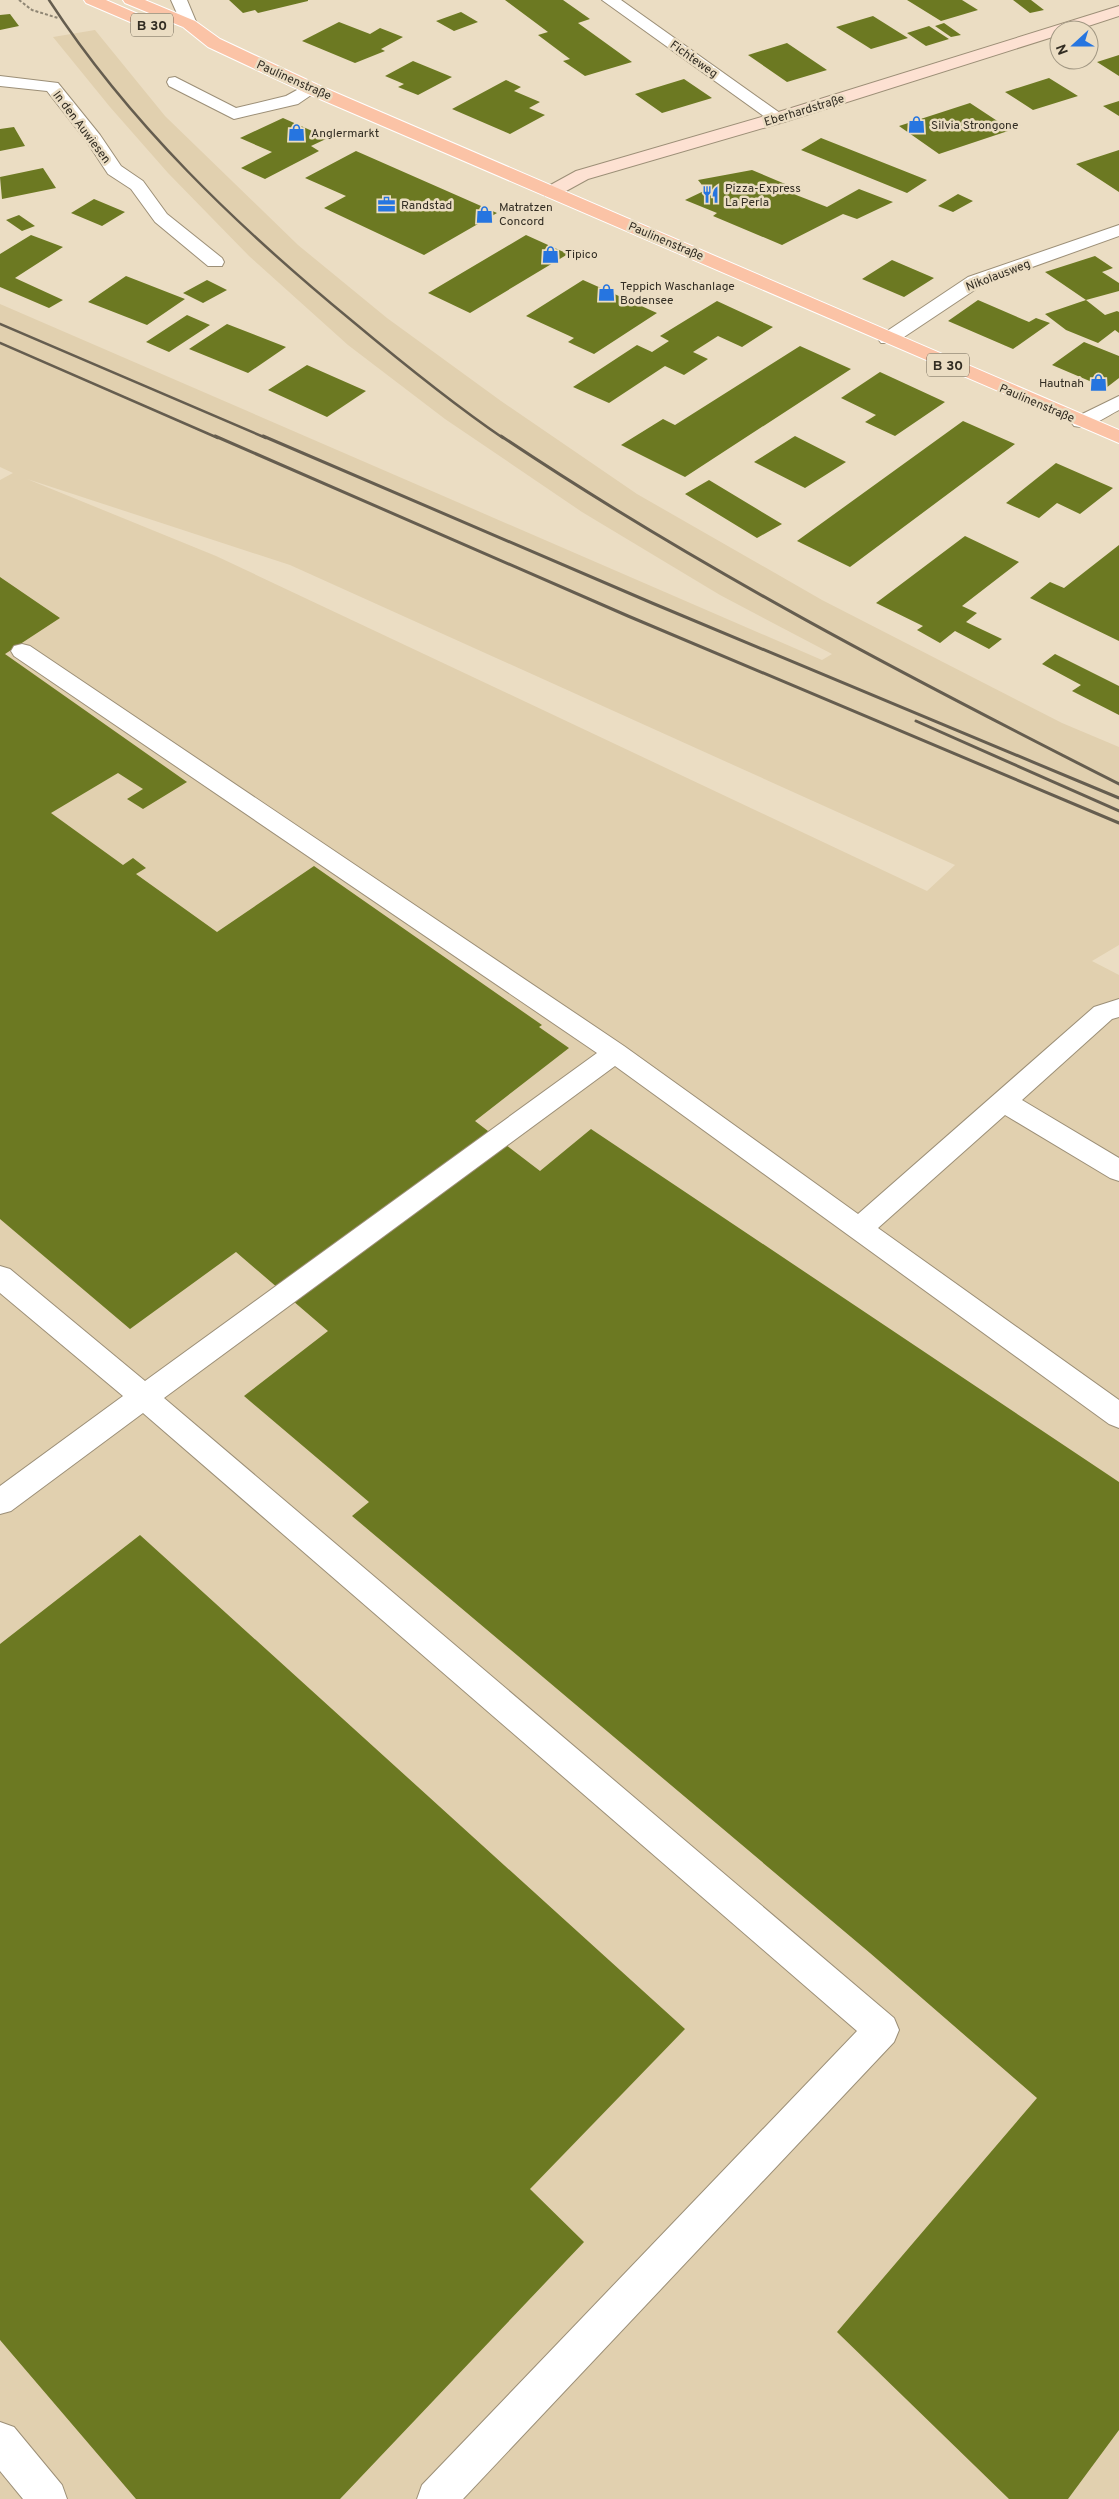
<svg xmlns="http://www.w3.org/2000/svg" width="1119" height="2499" font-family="Overpass,sans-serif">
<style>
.built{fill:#e1d0af;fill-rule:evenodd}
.building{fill:#6c7922}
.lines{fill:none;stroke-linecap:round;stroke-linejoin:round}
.lane-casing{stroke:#9c8f77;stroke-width:2}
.street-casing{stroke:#9c8f77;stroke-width:2}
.secondary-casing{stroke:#9c8f77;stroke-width:2}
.primary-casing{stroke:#fff;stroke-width:2}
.path{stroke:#8e8573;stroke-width:2;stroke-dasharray:3 2;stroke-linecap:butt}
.lane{fill:#fff;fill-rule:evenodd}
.street{fill:#fff;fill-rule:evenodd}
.secondary{fill:#fde1d2;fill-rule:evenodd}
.primary{fill:#fbc3a6;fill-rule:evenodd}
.rail-far1{stroke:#655d4f;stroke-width:2.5}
.rail{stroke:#655d4f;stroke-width:3}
.labels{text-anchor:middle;stroke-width:5;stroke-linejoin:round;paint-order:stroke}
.far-street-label{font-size:12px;fill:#322d23;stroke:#ebddc3}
.far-poi-label{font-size:12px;fill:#322d23;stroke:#ebddc3;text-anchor:start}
.shield{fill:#ebddc3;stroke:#6a6253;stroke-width:1}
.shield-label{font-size:14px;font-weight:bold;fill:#322d23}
</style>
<rect width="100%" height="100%" fill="#ebddc3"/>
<path class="built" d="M 95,30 L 165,116 L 298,245 L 387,318 L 501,401 L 637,494 L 822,600 L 1062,723 L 1119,747 L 1119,945 L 1092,961 L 1119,975 L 1119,2499 L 0,2499 L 0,480 L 13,473 L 0,467 L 0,304 L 822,660 L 832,654 L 720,595 L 582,512 L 445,419 L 348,345 L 249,256 L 168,173 L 110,107 L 53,37 ZM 27,479 L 290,565 L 955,865 L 927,891 L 216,556 Z"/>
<path class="building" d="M 229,0 L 308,0 L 308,1 L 258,13 L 255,10 L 243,13 Z
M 505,0 L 563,0 L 590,19 L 578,23 L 632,62 L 585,76 L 563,61 L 570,59 L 538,35 L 548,32 Z
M 907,0 L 962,0 L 978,10 L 941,21 Z
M 1013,0 L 1031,0 L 1044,10 L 1030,13 Z
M 461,12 L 478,22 L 454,31 L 436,21 Z
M 10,14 L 19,26 L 0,30 L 0,15 Z
M 873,16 L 908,38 L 871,49 L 836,27 Z
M 339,22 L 370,34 L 380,28 L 403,37 L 381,49 L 385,51 L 355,63 L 302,41 Z
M 944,23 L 961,35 L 951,37 L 935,26 Z
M 929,26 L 949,39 L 926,46 L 907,33 Z
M 787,43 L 827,70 L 787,82 L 748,55 Z
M 1119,55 L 1119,76 L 1097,62 Z
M 413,61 L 452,77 L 418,95 L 398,87 L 404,84 L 385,76 Z
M 1049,78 L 1078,96 L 1033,110 L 1005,92 Z
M 684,79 L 712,98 L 662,113 L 635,94 Z
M 506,80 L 521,87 L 514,91 L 540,102 L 529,108 L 545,115 L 510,134 L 452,109 Z
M 1119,101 L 1119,116 L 1103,106 Z
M 970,103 L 1011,130 L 939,154 L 899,126 Z
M 283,118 L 328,138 L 311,146 L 319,151 L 265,179 L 241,168 L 272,152 L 240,138 Z
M 14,127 L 25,146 L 0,151 L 0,129 Z
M 821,138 L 927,180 L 907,193 L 801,150 Z
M 1119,150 L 1119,192 L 1076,164 Z
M 356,151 L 497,213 L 424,255 L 324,208 L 346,196 L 305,178 Z
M 43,168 L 56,188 L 2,199 L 0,177 Z
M 752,170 L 797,189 L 791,193 L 827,207 L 859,189 L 893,202 L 857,219 L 843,214 L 782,245 L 713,216 L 717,213 L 685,200 L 706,190 L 698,180 Z
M 958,194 L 973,201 L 953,212 L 938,206 Z
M 94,199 L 125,212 L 102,226 L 71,213 Z
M 19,215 L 35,226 L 22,231 L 6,220 Z
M 31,235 L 63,247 L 15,278 L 63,300 L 49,308 L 0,287 L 0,254 Z
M 526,235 L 568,254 L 470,313 L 428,293 Z
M 1095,256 L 1113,268 L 1102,272 L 1119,283 L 1119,291 L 1086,300 L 1105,315 L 1117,311 L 1119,312 L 1119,333 L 1115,330 L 1098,343 L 1066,330 L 1045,314 L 1086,300 L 1045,272 Z
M 892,260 L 934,278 L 904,297 L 862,279 Z
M 126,276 L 185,299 L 147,325 L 88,302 Z
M 207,280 L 227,290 L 203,303 L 183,293 Z
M 583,280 L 657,313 L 594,354 L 568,342 L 574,338 L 526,316 Z
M 978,300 L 1029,322 L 1036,318 L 1050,323 L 1013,349 L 948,321 Z
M 717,301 L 773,327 L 742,347 L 718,336 L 693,352 L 708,359 L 684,375 L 665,366 L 609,403 L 573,387 L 637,345 L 652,352 L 669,341 L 660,336 Z
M 187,315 L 210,325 L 169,352 L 146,342 Z
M 227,324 L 286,347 L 248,373 L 189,349 Z
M 1084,342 L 1119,356 L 1119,378 L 1106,388 L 1052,365 Z
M 800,346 L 851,369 L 685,477 L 621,445 L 663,419 L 675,425 Z
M 307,365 L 366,391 L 327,417 L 268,390 Z
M 880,372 L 945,402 L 895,436 L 865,422 L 876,415 L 841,398 Z
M 963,421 L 1015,444 L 850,567 L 797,541 Z
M 795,436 L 846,462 L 805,488 L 754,462 Z
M 1056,463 L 1113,488 L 1080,514 L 1057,503 L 1039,518 L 1006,503 Z
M 709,480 L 782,524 L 757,538 L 685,494 Z
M 965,536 L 1019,562 L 962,606 L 977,613 L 966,622 L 1002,639 L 989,649 L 955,631 L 940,643 L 917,630 L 923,626 L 876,603 Z
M 1119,545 L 1119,641 L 1030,598 L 1050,582 L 1064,588 Z
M 0,577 L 60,618 L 5,654 L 187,782 L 143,809 L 127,799 L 143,789 L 118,773 L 51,813 L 123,865 L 133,858 L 146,868 L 136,874 L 217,932 L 314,866 L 542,1025 L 539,1027 L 569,1048 L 475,1121 L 540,1171 L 591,1129 L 1119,1482 L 1119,2430 L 1068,2499 L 1009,2499 L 837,2332 L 1037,2098 L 870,1953 L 352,1516 L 369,1502 L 244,1396 L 328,1331 L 236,1252 L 130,1329 L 0,1219 Z
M 1055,654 L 1119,686 L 1119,715 L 1072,691 L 1081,685 L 1042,664 Z
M 140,1535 L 685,2029 L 530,2189 L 584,2242 L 340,2499 L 136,2499 L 0,2340 L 0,1644 Z"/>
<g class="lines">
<defs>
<path id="lane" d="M 175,77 L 236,108 L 286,96 L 306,85 L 318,85 L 320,89 L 298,104 L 234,119 L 169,86 L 167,82 L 169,78 Z
M 22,644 L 30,646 L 624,1046 L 858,1214 L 1094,1007 L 1119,999 L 1119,1017 L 1112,1019 L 1022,1100 L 1119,1158 L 1119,1181 L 1110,1178 L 1005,1115 L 878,1228 L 1119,1400 L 1119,1428 L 1109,1424 L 615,1066 L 164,1398 L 894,2018 L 899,2030 L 894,2042 L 463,2499 L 417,2499 L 422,2485 L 857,2031 L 143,1413 L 11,1511 L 0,1514 L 0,1486 L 123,1396 L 0,1293 L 0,1266 L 10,1269 L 145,1381 L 597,1053 L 14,656 L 11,651 L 14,646 Z
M 0,2422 L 14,2427 L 62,2485 L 67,2499 L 23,2499 L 0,2471 Z"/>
<path id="street" d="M 171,0 L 187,0 L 197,24 L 195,27 L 183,27 Z
M 602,0 L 621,0 L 787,118 L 784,122 L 772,122 Z
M 0,76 L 58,83 L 100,135 L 121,166 L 143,181 L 167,214 L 222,258 L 224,262 L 222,266 L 208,266 L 155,222 L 131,189 L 108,174 L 87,142 L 47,91 L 0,86 Z
M 1119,225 L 1119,236 L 982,285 L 895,343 L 881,343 L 878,339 L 881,335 L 968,277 Z
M 1119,396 L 1119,410 C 1105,417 1089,430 1074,426 L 1071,422 L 1074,418 Z"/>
<path id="secondary" d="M 1119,6 L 1119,16 L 1076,30 L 1059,30 L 1059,35 L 784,122 L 588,179 L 557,196 L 545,196 L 542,192 L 545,188 L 576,171 L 772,114 Z"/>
<path id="primary" d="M 84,0 L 106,0 L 154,21 L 156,24 L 148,29 L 142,27 L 86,3 Z
M 123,0 L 145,0 L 195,21 L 220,39 L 318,85 L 1119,430 L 1119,443 L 306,93 L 208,47 L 183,27 L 125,3 Z"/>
</defs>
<use href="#lane" class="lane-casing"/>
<use href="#street" class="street-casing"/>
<use href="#secondary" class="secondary-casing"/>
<use href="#primary" class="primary-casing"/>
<path class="path" d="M 19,0 L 32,10 L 58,18"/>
<use href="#lane" class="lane"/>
<use href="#street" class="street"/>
<use href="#secondary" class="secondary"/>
<use href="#primary" class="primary"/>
<path class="rail-far1" d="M 49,0 C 129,123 238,227 351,320 C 400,361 450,402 503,438
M 0,324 L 266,438
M 0,343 L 218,438"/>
<path class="rail" d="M 215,436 L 628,616 L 1119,823
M 263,436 L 652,603 L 1119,798
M 501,436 C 698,568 908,677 1119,784
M 916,721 L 1119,811"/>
</g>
<defs>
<symbol id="shop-bare" viewBox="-9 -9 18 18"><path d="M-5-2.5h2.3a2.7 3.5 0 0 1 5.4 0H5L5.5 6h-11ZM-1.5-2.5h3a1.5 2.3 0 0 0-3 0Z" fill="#2675e0" stroke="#ebddc3" stroke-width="2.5" paint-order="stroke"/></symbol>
<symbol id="restaurant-bare" viewBox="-9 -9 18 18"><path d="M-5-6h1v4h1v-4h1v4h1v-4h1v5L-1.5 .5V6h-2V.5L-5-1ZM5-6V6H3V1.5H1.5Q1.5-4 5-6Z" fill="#2675e0" stroke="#ebddc3" stroke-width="2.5" paint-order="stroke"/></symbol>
<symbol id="office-bare" viewBox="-9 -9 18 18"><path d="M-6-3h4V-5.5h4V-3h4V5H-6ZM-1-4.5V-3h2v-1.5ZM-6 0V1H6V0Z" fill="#2675e0" stroke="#ebddc3" stroke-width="2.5" paint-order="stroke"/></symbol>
</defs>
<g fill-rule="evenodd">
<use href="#shop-bare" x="904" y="112" width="25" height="25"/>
<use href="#shop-bare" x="284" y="120" width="25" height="25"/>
<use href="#restaurant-bare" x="698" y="182" width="25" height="25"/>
<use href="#office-bare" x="374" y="192" width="25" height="25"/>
<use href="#shop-bare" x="472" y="202" width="25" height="25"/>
<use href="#shop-bare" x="538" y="242" width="25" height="25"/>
<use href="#shop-bare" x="594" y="280" width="25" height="25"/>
<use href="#shop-bare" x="1086" y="370" width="25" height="25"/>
</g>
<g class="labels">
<g class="far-street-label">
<text transform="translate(694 59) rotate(35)" y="4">Fichteweg</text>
<text transform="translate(294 80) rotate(24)" y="4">Paulinenstraße</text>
<text transform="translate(804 110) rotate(-17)" y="4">Eberhardstraße</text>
<text transform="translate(82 127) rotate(53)" y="4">In den Auwiesen</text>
<text transform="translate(666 241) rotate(23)" y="4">Paulinenstraße</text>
<text transform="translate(998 275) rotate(-21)" y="4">Nikolausweg</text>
<text transform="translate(1037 403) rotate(23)" y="4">Paulinenstraße</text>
</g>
<g class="far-poi-label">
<text x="931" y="129">Silvia Strongone</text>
<text x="311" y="137">Anglermarkt</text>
<text x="725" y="192">Pizza-Express<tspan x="725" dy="14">La Perla</tspan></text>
<text x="401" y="209">Randstad</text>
<text x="499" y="211">Matratzen<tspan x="499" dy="14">Concord</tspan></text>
<text x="565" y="258">Tipico</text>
<text x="620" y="290">Teppich Waschanlage<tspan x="620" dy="14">Bodensee</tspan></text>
<text x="1084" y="387" text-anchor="end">Hautnah</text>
</g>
<g class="shield">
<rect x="131" y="13.5" width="42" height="23" rx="4"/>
<rect x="927" y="353.5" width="42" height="23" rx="4"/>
</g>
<g class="shield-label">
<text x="152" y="30">B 30</text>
<text x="948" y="370">B 30</text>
</g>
</g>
<g transform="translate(1074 45) rotate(249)"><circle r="24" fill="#ebddc3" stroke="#a19783"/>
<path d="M0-4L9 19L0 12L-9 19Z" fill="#2675e0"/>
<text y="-8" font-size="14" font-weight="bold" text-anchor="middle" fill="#322d23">N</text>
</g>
</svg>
